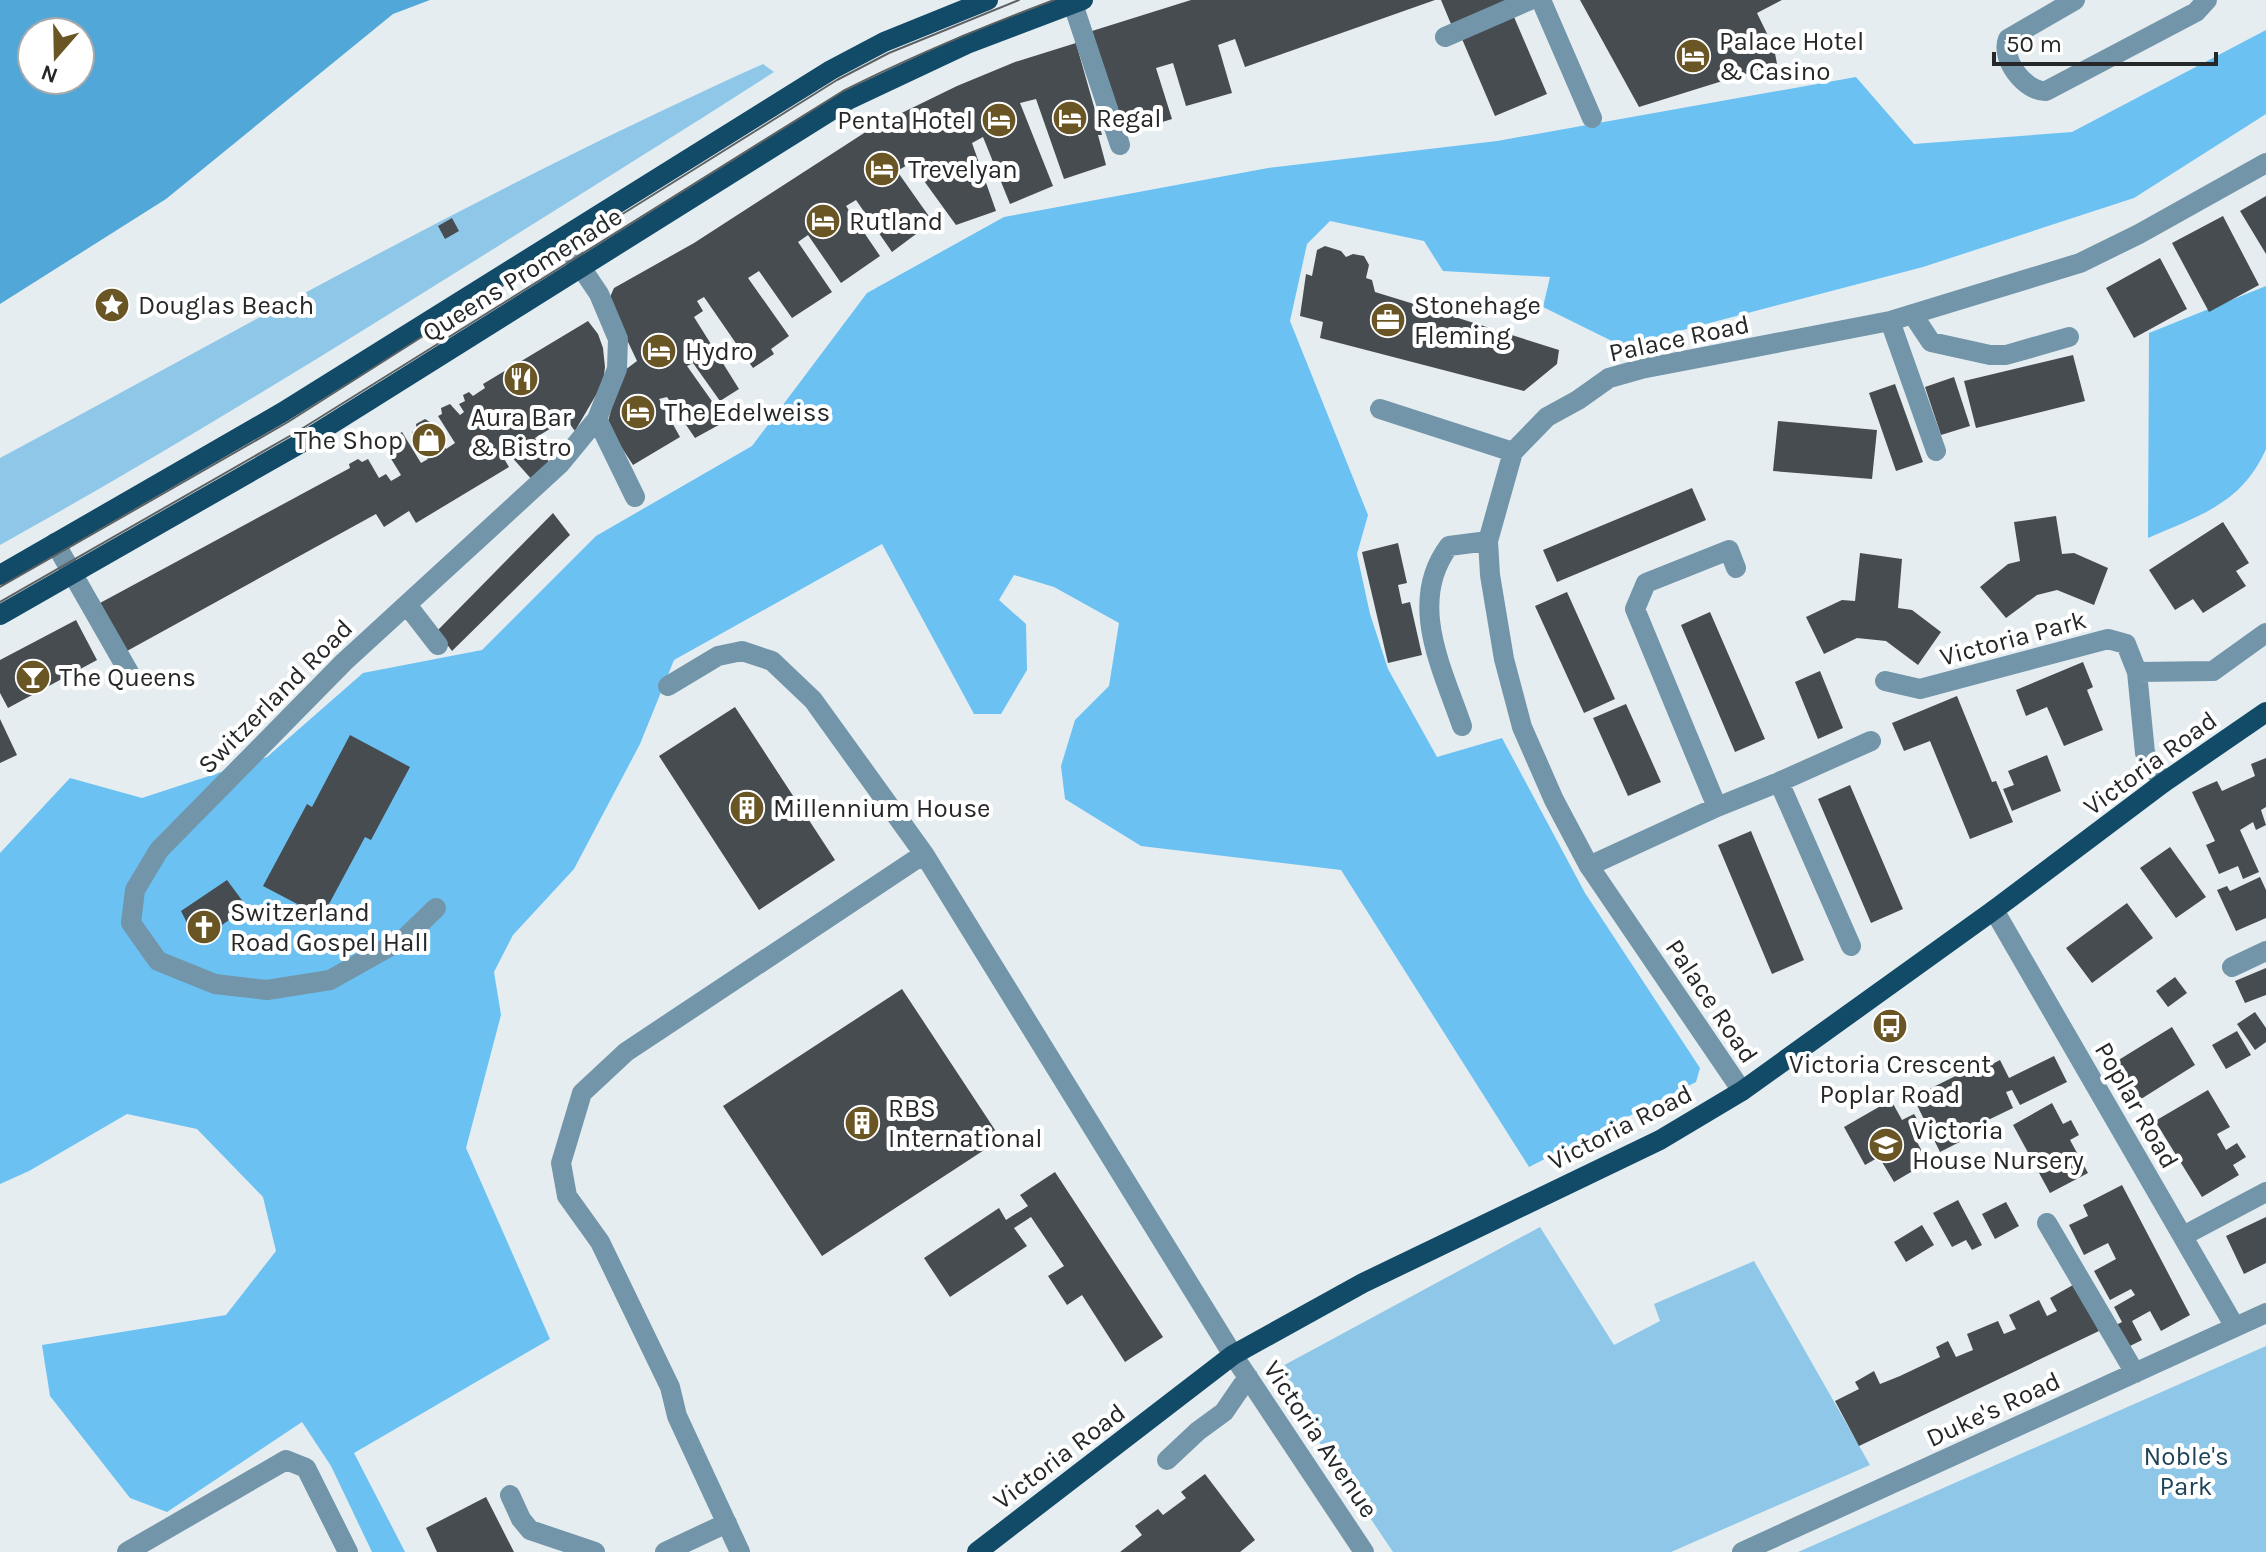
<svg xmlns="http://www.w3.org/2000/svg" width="2266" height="1552" font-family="Karla,sans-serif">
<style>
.green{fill:#8fc7e9}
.forest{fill:#6bc1f2}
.water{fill:#51a8d8;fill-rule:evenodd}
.building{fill:#464c50}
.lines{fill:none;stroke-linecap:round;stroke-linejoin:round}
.minor{stroke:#7295a9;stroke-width:20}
.major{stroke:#124b68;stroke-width:20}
.tram{stroke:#5d6163;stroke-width:2}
.labels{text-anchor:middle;stroke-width:8;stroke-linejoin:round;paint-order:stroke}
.poi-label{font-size:26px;fill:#252729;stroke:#fff;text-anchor:start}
.street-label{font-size:26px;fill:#252729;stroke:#fff}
.park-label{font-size:26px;fill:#1e4358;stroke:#fff}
</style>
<rect width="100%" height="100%" fill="#e5edf1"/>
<path class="green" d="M 763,64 L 774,72 C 684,130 593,186 503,243 C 337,347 171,450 0,545 L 0,458 C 252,322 502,181 763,64 Z
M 1540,1227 L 1614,1345 L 1660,1321 L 1654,1304 L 1754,1261 L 1870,1465 L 1671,1552 L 1393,1552 L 1275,1376 L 1277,1369 Z
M 2266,1346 L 2266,1552 L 1798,1552 Z"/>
<path class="forest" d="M 2266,30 L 2266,114 L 2134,198 L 1923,267 L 1622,346 L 1543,307 L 1550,277 L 1443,271 L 1424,241 L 1330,221 L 1307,244 L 1290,321 L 1368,515 L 1357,554 L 1370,614 L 1388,669 L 1437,757 L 1502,738 L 1585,893 L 1700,1068 L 1696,1082 L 1529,1167 L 1341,870 L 1141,846 L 1065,799 L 1061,766 L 1075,720 L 1109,686 L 1119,623 L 1054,587 L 1014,575 L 999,600 L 1026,624 L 1027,670 L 1001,714 L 974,714 L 882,544 L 674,660 L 640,744 L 574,869 L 513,935 L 494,972 L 501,1015 L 466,1148 L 550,1339 L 354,1453 L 405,1552 L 372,1552 L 331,1466 L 302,1422 L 167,1512 L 130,1498 L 50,1396 L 42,1345 L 226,1315 L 276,1251 L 263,1197 L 197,1129 L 127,1114 L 29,1171 L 0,1184 L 0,853 L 70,778 L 142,798 L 267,757 L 363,673 L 482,650 L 596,536 L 752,446 L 867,293 L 1004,217 L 1268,168 L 1497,141 L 1856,77 L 1914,144 L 2072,132 Z
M 2266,286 L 2266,449 C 2242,504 2198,516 2148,538 L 2149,333 Z"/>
<path class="water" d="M 0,0 L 430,0 L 393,14 L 166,199 L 0,304 ZM 32,32 L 80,32 L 80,80 L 32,80 Z"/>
<path class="building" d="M 1191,0 L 1435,0 L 1245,67 L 1235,39 L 1218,45 L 1232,93 L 1186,106 L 1173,63 L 1156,68 L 1172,119 L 1124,134 L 1092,31 Z
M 1441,0 L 1515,0 L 1451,24 Z
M 1580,0 L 1782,0 L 1757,13 L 1774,48 L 1777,64 L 1639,107 Z
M 1514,17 L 1547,94 L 1495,116 L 1462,39 Z
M 1076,43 L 1102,135 L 1098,135 L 1106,165 L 1064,179 L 1036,99 L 1020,103 L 1053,186 L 1010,204 L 983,137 L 972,143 L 996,211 L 956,225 L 911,163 L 897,171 L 933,222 L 912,237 L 892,252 L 856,200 L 846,206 L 880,256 L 841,283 L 808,235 L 798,242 L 832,292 L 792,318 L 759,271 L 748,278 L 789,336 L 771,349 L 774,354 L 753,368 L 704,297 L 697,301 L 703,311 L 694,317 L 739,389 L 720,401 L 693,363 L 687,366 L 726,421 L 695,438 L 667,397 L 659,399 L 680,437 L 633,465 L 607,425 L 621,373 L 637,361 L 612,308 L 610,297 L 614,288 L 694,243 L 875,126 L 957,86 L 1015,62 Z
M 2266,196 L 2266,254 L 2240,211 Z
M 2223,216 L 2259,285 L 2209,312 L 2172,243 Z
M 452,218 L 459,231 L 445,239 L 438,226 Z
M 1325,246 L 1341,251 L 1346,257 L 1353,254 L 1364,256 L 1369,265 L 1366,278 L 1372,280 L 1375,292 L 1414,304 L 1417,297 L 1457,310 L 1455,317 L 1559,350 L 1557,364 L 1524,391 L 1320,338 L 1323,322 L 1300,316 L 1306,274 L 1312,276 L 1317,250 Z
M 2160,258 L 2187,309 L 2134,338 L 2106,288 Z
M 588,321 L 598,334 L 603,348 L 605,367 L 603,383 L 575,431 L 566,419 L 535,438 L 550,464 L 534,482 L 509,454 L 503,457 L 509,467 L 416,523 L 409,511 L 384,527 L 376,514 L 127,651 L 100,603 L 350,468 L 349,464 L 358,459 L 362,462 L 368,459 L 379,478 L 386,474 L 391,481 L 398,477 L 401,475 L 382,444 L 402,432 L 421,463 L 428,459 L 412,432 L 417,430 L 416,424 L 425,419 L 430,422 L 446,449 L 455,443 L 438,416 L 442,414 L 441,408 L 450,404 L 460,415 L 464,412 L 459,404 L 465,401 L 463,395 L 469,392 L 473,396 L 485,388 L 483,384 Z
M 2073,355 L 2085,401 L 1976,428 L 1964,381 Z
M 1954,377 L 1970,426 L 1941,435 L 1925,387 Z
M 1895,384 L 1923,462 L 1896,471 L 1869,393 Z
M 1778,421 L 1877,430 L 1872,479 L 1773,471 Z
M 1692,488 L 1706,520 L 1557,582 L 1543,550 Z
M 553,513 L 570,535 L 452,651 L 437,631 Z
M 2056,516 L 2062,554 L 2074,553 L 2108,568 L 2094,605 L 2057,590 L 2037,595 L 2006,618 L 1980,587 L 2008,564 L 2020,561 L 2014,522 Z
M 2223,522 L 2249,563 L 2236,571 L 2246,586 L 2203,613 L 2193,599 L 2175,610 L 2149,570 Z
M 1398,543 L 1407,583 L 1398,585 L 1402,604 L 1410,602 L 1422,655 L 1388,663 L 1362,552 Z
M 1860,553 L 1902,559 L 1898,608 L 1912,610 L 1941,632 L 1918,665 L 1886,641 L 1857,638 L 1824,654 L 1806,617 L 1842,600 L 1855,601 Z
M 1567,592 L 1615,699 L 1584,713 L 1535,606 Z
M 1710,612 L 1765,739 L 1735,752 L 1681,625 Z
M 76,620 L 97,660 L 8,708 L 0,693 L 0,660 Z
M 2083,662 L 2093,687 L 2087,690 L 2103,730 L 2064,746 L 2047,707 L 2026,716 L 2016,690 Z
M 1820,671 L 1843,728 L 1818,739 L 1795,682 Z
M 1957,696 L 1992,782 L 1996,781 L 2013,822 L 1970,839 L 1930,741 L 1904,751 L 1892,723 Z
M 1626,704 L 1661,782 L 1628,796 L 1593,718 Z
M 735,707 L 835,860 L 759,910 L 659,756 Z
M 0,719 L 17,755 L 0,763 Z
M 350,735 L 410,767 L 371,840 L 365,837 L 322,917 L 263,886 L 307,804 L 312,807 Z
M 2047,755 L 2061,791 L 2012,811 L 2003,789 L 2014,785 L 2008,771 Z
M 2266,758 L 2266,807 L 2261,810 L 2266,825 L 2256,830 L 2253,822 L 2240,830 L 2259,872 L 2243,879 L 2238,866 L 2219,874 L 2206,845 L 2215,841 L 2192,792 L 2217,781 L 2222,791 L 2255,776 L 2251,764 Z
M 1850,785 L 1903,909 L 1871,923 L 1818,799 Z
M 1751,831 L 1804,960 L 1772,974 L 1718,845 Z
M 2170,847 L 2206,897 L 2176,918 L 2140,868 Z
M 2260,877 L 2266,890 L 2266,918 L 2236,931 L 2217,890 L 2227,886 L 2230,891 Z
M 227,880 L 247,907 L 197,943 L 181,911 Z
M 2127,903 L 2153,938 L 2092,983 L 2066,948 Z
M 2266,968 L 2266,995 L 2245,1003 L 2235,981 Z
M 2175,977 L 2187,993 L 2168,1007 L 2156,991 Z
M 902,989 L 1001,1139 L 822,1256 L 723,1106 Z
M 2255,1012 L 2266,1028 L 2266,1042 L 2255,1050 L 2237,1024 Z
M 2172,1027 L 2195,1065 L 2141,1099 L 2117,1061 Z
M 2237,1031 L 2251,1055 L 2226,1069 L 2212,1045 Z
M 2054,1056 L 2067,1082 L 2020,1105 L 2012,1090 L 2006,1092 L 2013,1108 L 1986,1121 L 1989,1127 L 1940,1152 L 1913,1097 L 1980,1064 L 1983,1069 L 2000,1060 L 2009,1078 Z
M 2208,1090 L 2230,1127 L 2217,1134 L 2226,1150 L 2237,1143 L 2246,1157 L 2233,1165 L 2239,1175 L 2202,1197 L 2155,1121 Z
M 1891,1100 L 1902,1120 L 1914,1114 L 1922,1127 L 1912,1133 L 1928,1162 L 1894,1182 L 1879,1157 L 1865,1165 L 1844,1127 Z
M 2052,1103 L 2063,1124 L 2071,1120 L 2079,1135 L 2070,1140 L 2088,1173 L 2050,1193 L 2013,1125 Z
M 1055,1172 L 1163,1337 L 1125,1362 L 1082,1295 L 1067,1305 L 1048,1276 L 1064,1266 L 1031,1217 L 1014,1228 L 1027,1246 L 950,1297 L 924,1258 L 999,1208 L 1006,1220 L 1028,1206 L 1020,1195 Z
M 2122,1185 L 2190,1315 L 2161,1331 L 2150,1311 L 2132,1321 L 2142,1340 L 2126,1348 L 2114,1326 L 2122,1322 L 2114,1307 L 2135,1295 L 2131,1289 L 2110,1300 L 2094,1271 L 2116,1259 L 2108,1243 L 2084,1255 L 2069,1225 L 2088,1216 L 2083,1205 Z
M 1958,1200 L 1982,1245 L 1972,1250 L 1966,1240 L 1952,1247 L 1933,1213 Z
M 2006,1202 L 2019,1226 L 1995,1239 L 1982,1214 Z
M 2266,1217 L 2266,1263 L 2244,1274 L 2226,1236 Z
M 1922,1225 L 1934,1245 L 1906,1262 L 1894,1242 Z
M 2073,1285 L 2099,1331 L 1859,1446 L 1835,1401 L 1859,1389 L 1855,1382 L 1874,1371 L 1880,1384 L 1900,1376 L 1940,1357 L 1936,1347 L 1948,1341 L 1956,1357 L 1973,1350 L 1967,1334 L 1998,1321 L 2004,1334 L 2016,1329 L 2009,1315 L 2039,1300 L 2047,1316 L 2057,1311 L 2050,1298 Z
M 1205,1474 L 1255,1540 L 1240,1552 L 1120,1552 L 1142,1535 L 1135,1526 L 1158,1509 L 1163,1515 L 1186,1498 L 1181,1492 Z
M 486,1497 L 514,1552 L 437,1552 L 426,1528 Z"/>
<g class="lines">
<path class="minor" d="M 1541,0 L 1592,118
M 2075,0 L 2008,39 C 2000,59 2025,92 2046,91 L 2196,12 L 2207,0
M 1073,4 L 1120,145
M 1445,37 L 1530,0
M 1913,315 L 1931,342 L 1990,355 L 2006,355 L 2069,337
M 1890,321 L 1936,451
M 1380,409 L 1513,452
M 597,419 L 635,497
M 55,543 L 131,676
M 407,605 L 438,645
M 2137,672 L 2213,671 L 2266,633
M 1885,681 L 1920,689 L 2108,639 L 2126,644 L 2137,672 L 2145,753 L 2163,783
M 668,686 L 718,656 L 742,651 L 772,661 L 813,700 L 924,854 L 1233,1355 L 1364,1552
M 1462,726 C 1442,668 1407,602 1449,546 L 1488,541
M 1779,782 L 1871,741
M 1717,807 L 1779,782 L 1851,946
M 1589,866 L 1717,807 L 1635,609 L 1646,583 L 1729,550 L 1736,568
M 436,908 L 405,938 L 330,980 L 267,990 L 215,984 L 158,961 L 131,923 L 135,890 L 159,850 L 344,662 L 560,464 L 597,419 L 617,369 L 618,339 L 599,294 L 562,239
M 1994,910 L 2235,1327
M 2232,967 L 2266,951
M 1742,1091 L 1589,866 L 1554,800 L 1522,727 L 1504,659 L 1490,575 L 1488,541 L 1513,452 L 1547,417 L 1578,400 L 1609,378 L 1641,369 L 1890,321 L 2080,263 L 2139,234 L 2266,163
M 2047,1223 L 2135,1373
M 2183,1236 L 2266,1192
M 1167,1460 L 1198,1431 L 1224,1412 L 1248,1377
M 510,1495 L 521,1519 L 530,1530 L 595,1552
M 127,1552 L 286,1460 L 306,1468 L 348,1552
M 665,1552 L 727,1523
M 740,1552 L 677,1416 L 670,1387 L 600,1242 L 567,1196 L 561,1163 L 582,1093 L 626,1052 L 924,854
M 1742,1552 L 2266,1313"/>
<path class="major" d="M 0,575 L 283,412 L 831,70 L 884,42 L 988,0
M 0,615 L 301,443 L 848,100 L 967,44 L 1083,0
M 977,1552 L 1233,1355 L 1363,1283 L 1660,1140 L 1742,1091 L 1994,910 L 2163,783 L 2266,712"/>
<path class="tram" d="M 0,587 L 288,422 L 505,284 L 568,248 L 837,80 L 889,53 L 1019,0
M 0,602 L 295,433 L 843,91 C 912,56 982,27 1054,0"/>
</g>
<defs>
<symbol id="hotel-disc" viewBox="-11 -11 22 22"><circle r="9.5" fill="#6a5524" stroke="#fff"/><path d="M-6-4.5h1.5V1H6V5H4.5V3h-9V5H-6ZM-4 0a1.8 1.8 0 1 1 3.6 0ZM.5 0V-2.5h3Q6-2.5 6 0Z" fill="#fff"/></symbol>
<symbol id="sight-disc" viewBox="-11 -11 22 22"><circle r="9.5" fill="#6a5524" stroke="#fff"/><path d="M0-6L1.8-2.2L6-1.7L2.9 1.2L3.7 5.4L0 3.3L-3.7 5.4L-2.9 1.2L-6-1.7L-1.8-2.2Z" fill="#fff"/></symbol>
<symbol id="office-disc" viewBox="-11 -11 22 22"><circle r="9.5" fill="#6a5524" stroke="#fff"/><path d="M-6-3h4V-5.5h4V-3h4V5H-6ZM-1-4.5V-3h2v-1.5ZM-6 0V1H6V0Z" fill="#fff"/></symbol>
<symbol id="restaurant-disc" viewBox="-11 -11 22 22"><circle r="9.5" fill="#6a5524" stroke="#fff"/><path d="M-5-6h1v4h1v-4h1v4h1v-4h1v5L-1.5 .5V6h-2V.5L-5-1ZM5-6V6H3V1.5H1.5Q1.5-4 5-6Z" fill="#fff"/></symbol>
<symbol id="shop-disc" viewBox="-11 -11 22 22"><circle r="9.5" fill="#6a5524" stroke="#fff"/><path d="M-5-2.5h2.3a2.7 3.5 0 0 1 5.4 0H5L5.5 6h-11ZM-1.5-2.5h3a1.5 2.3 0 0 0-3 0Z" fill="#fff"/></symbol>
<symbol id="bar-disc" viewBox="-11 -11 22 22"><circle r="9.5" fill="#6a5524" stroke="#fff"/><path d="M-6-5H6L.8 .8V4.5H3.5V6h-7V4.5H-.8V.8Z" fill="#fff"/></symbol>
<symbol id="building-disc" viewBox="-11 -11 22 22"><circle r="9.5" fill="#6a5524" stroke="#fff"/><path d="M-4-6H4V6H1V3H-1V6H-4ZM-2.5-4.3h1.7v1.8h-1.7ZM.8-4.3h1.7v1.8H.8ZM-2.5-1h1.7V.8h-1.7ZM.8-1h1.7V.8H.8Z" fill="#fff"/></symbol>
<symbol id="church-disc" viewBox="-11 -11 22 22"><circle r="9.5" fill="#6a5524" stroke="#fff"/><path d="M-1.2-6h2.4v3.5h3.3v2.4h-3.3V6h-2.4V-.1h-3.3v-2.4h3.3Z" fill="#fff"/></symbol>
<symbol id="bus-disc" viewBox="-11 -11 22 22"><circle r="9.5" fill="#6a5524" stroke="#fff"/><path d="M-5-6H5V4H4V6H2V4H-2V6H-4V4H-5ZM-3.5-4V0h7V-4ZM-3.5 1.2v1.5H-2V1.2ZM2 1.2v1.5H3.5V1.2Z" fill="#fff"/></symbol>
<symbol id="school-disc" viewBox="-11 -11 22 22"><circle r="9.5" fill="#6a5524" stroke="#fff"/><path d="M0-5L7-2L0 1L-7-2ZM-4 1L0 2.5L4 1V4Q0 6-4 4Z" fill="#fff"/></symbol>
</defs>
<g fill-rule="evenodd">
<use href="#hotel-disc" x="1673" y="36" width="40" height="40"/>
<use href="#hotel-disc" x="1050" y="98" width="40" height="40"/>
<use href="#hotel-disc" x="979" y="100" width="40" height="40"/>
<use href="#hotel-disc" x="862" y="149" width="40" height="40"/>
<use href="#hotel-disc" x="803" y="201" width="40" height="40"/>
<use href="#sight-disc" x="92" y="285" width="40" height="40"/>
<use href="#office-disc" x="1368" y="300" width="40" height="40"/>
<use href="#hotel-disc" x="639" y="331" width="40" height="40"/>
<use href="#restaurant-disc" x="501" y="359" width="40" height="40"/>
<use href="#hotel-disc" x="618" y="392" width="40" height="40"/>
<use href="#shop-disc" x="409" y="420" width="40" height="40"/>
<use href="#bar-disc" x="13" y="657" width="40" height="40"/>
<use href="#building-disc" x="727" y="788" width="40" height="40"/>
<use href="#church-disc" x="184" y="907" width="40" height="40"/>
<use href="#bus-disc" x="1870" y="1006" width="40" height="40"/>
<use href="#building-disc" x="842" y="1103" width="40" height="40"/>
<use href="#school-disc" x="1866" y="1125" width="40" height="40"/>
</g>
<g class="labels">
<g class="poi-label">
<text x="1719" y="50">Palace Hotel<tspan x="1719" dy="30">&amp; Casino</tspan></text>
<text x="1096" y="127">Regal</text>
<text x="973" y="129" text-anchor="end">Penta Hotel</text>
<text x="908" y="178">Trevelyan</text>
<text x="849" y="230">Rutland</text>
<text x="138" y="314">Douglas Beach</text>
<text x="1414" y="314">Stonehage<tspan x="1414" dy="30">Fleming</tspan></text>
<text x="685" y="360">Hydro</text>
<text x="664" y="421">The Edelweiss</text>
<text x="521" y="426" text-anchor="middle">Aura Bar<tspan x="521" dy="30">&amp; Bistro</tspan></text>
<text x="403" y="449" text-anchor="end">The Shop</text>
<text x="59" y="686">The Queens</text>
<text x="773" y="817">Millennium House</text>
<text x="230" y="921">Switzerland<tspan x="230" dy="30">Road Gospel Hall</tspan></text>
<text x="1890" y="1073" text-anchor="middle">Victoria Crescent<tspan x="1890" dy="30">Poplar Road</tspan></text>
<text x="888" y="1117">RBS<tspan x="888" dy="30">International</tspan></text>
<text x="1912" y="1139">Victoria<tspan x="1912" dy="30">House Nursery</tspan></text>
</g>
<g class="street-label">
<text transform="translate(522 274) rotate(-32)" y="9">Queens Promenade</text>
<text transform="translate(1679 338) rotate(-12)" y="9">Palace Road</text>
<text transform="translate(2013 638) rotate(-15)" y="9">Victoria Park</text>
<text transform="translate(275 696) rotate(-45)" y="9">Switzerland Road</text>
<text transform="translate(2150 763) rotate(-36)" y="9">Victoria Road</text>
<text transform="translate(1712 1001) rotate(56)" y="9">Palace Road</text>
<text transform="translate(2137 1105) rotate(60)" y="9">Poplar Road</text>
<text transform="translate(1620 1127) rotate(-27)" y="9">Victoria Road</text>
<text transform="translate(1993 1409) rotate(-25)" y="9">Duke's Road</text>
<text transform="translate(1321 1439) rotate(56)" y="9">Victoria Avenue</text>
<text transform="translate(1059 1456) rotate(-37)" y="9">Victoria Road</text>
</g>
<g class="park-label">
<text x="2186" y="1465">Noble's<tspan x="2186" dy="30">Park</tspan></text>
</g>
</g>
<g transform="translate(56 56) rotate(200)"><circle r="38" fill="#ffffff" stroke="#a8a9a9" stroke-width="2"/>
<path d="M0-6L14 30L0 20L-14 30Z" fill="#6a5524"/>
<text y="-12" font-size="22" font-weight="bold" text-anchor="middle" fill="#252729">N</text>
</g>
<path d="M1994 52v12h222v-12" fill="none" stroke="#252729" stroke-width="4"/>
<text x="2006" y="52" font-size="24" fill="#252729" stroke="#ffffff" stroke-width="6" paint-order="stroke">50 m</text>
</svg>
